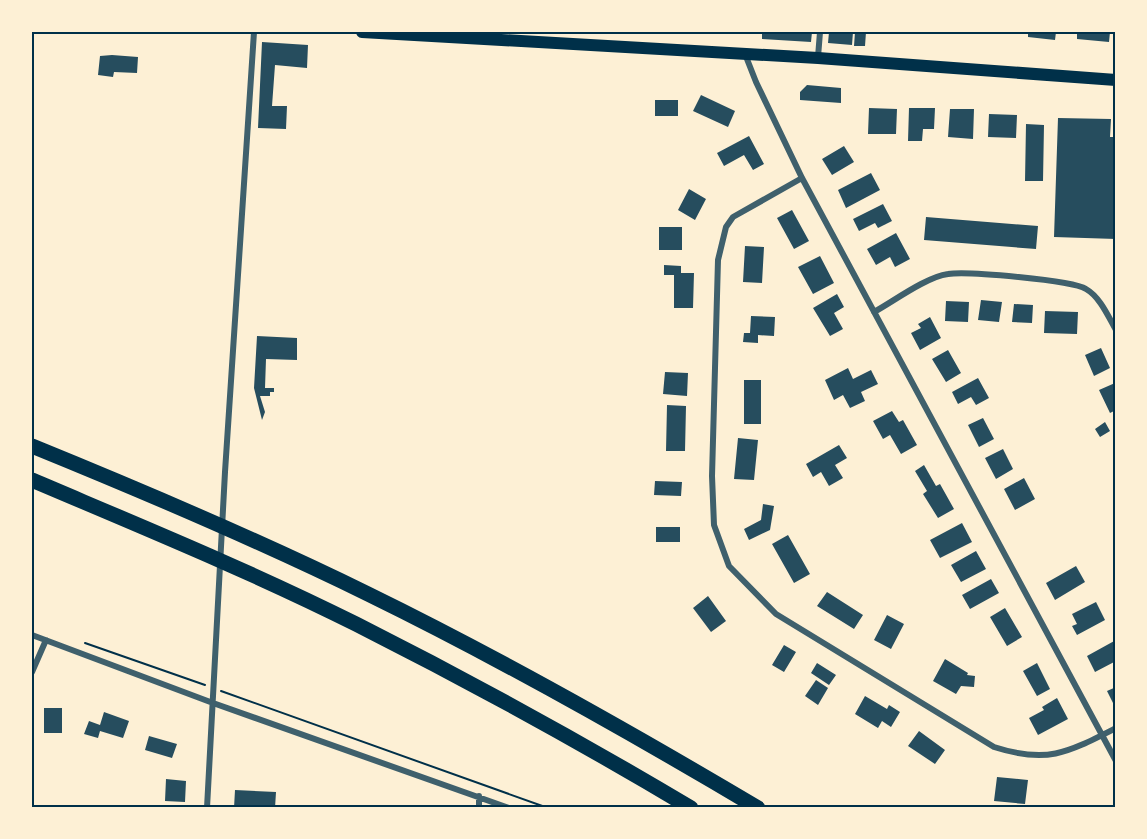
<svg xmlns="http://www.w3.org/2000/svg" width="1147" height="839" font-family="'Open Sans',sans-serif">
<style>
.building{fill:#264d5e}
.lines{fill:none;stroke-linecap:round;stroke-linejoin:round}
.path{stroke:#003049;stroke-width:2}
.minor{stroke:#3f606c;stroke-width:6}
.primary{stroke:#003049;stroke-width:12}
.motorway{stroke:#003049;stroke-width:15}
.neatline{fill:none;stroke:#003049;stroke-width:2}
</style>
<rect width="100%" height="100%" fill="#fdf0d5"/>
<path class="building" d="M 762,32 L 812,32 L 811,42 L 762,39 Z
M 829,32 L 853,32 L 852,45 L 828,43 Z
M 855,32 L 866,32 L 865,46 L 854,46 Z
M 1028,32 L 1056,32 L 1055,40 L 1028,37 Z
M 1077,32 L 1110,32 L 1109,42 L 1077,39 Z
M 262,42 L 308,45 L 307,68 L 275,65 L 272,106 L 287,106 L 286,129 L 258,128 Z
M 112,55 L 138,57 L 137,73 L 114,72 L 113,77 L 98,75 L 100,56 Z
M 807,85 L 841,88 L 841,103 L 800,100 L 800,92 Z
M 701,95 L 735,111 L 728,127 L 693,111 Z
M 655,100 L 678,100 L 678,116 L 655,116 Z
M 869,108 L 897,109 L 896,134 L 868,134 Z
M 909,108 L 935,108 L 934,129 L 923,129 L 922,141 L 908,141 Z
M 950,109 L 974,109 L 973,139 L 948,137 Z
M 989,114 L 1017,115 L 1016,138 L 988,137 Z
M 1058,118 L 1111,119 L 1110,137 L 1116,137 L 1116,239 L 1054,237 Z
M 1026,124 L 1044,125 L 1043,181 L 1025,181 Z
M 749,136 L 764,164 L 753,170 L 744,155 L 724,166 L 717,153 Z
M 844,146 L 854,162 L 832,175 L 822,159 Z
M 871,173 L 880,190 L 846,208 L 838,190 Z
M 689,189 L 706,199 L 695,220 L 678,210 Z
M 883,204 L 892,221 L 878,228 L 875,223 L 859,231 L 853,219 Z
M 792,210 L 809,241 L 794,249 L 777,218 Z
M 926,217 L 1038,226 L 1036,249 L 924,240 Z
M 659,227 L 682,227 L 682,250 L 659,250 Z
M 896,233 L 910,259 L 895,267 L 890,257 L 876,265 L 867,249 Z
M 745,246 L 764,247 L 762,283 L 743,282 Z
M 820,256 L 834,283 L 813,294 L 798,267 Z
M 664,265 L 681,266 L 681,273 L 694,273 L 693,308 L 674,308 L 674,275 L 664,275 Z
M 837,294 L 844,307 L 834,313 L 843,329 L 830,336 L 813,308 Z
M 981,300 L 1002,302 L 999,322 L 978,320 Z
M 946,301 L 969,302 L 968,322 L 945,321 Z
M 1014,304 L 1033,305 L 1032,323 L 1012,322 Z
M 1045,311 L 1078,312 L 1077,334 L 1044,333 Z
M 751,316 L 775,317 L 774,336 L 758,335 L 758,343 L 743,342 L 744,333 L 750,333 Z
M 930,317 L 941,338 L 920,350 L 911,333 L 921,328 L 918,324 Z
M 257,336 L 297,338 L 297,360 L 266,359 L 265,388 L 274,388 L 274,392 L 270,392 L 270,396 L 260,396 L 265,412 L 262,420 L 254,388 Z
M 1101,348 L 1110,368 L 1094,376 L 1085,355 Z
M 948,350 L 961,373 L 946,382 L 932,359 Z
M 848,368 L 853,379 L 871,370 L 878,384 L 861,392 L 865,401 L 850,408 L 843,395 L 834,400 L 825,380 Z
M 665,372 L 688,373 L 687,396 L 663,394 Z
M 978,378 L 989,398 L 976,405 L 971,397 L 958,404 L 952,392 Z
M 744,380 L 761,380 L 761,424 L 744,424 Z
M 1115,383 L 1116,410 L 1110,413 L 1099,390 Z
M 667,405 L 686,406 L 685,451 L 666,451 Z
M 892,411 L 899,422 L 903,420 L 917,445 L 901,454 L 890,435 L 883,439 L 873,421 Z
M 983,418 L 994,439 L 979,447 L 968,425 Z
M 1105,422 L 1110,431 L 1100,437 L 1095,429 Z
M 738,438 L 758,440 L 754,480 L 734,479 Z
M 839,445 L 847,458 L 835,465 L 843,478 L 829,486 L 821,472 L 813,477 L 806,464 Z
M 1003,449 L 1013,469 L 996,479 L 985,458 Z
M 924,465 L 936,486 L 940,484 L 954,509 L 938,518 L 923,494 L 927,491 L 915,471 Z
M 1024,478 L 1035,499 L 1015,510 L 1004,489 Z
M 655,481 L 682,482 L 681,496 L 654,495 Z
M 763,504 L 774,506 L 770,530 L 749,540 L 744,529 L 761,520 Z
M 962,523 L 972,542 L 940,558 L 930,540 Z
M 656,527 L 680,527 L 680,542 L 656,542 Z
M 788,535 L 810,574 L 794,583 L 772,544 Z
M 976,551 L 986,569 L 961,582 L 951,565 Z
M 1076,566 L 1085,582 L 1055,600 L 1046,583 Z
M 991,579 L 999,593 L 970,609 L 962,595 Z
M 827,592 L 863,615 L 854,629 L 817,606 Z
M 708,596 L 726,621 L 711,632 L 693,608 Z
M 1096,602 L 1105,620 L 1077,635 L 1072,626 L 1077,624 L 1072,614 Z
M 1005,608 L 1022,637 L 1007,646 L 990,617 Z
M 887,615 L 904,624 L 891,649 L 874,640 Z
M 1116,640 L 1116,661 L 1095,672 L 1087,656 Z
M 784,645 L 796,652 L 784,672 L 772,665 Z
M 945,659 L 968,673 L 967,675 L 975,676 L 974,687 L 961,686 L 956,694 L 933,681 Z
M 817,663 L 836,675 L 829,685 L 811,673 Z
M 1037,663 L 1050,689 L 1037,696 L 1023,671 Z
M 816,680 L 828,688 L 818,705 L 805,696 Z
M 1116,687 L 1116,709 L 1107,691 Z
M 865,696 L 887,709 L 889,705 L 900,712 L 891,727 L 882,721 L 878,728 L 855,714 Z
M 1057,698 L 1068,719 L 1038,735 L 1029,718 L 1044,710 L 1042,707 Z
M 44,708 L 62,708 L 62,733 L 44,733 Z
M 104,712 L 129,721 L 123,738 L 100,731 L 98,738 L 84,734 L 89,721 L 100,725 Z
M 919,731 L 945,750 L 935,764 L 908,746 Z
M 149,736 L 177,744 L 172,758 L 145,750 Z
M 997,777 L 1028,780 L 1025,804 L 994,801 Z
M 166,779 L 186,781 L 185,802 L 165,801 Z
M 235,790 L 276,792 L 275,808 L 234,808 Z"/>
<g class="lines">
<path class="path" d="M 85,643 L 205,685
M 221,691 L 548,808"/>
<path class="minor" d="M 745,54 L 756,82 L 802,178 L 1116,761
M 818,57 L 820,32
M 802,178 L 733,217 L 726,227 L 718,260 L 712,476 L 714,525 L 729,566 L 776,614 L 994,747 C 1047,764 1067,753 1116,728
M 874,312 C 894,301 926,277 948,274 C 966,271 1072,280 1086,289 C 1100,297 1108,316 1116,330
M 32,635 L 213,703 L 509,808
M 32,672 L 46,640
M 207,808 L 225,472 L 254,32
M 479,808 L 479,796"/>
<path class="primary" d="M 362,32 L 818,58 L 1116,80"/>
<path class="motorway" d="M 32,446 C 145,492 258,540 368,594 C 501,659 630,732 758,808
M 32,480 C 140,526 250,571 356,624 C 469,681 582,743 691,808"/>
</g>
<rect width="1147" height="839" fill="none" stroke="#fdf0d5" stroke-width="66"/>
<rect x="33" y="33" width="1081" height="773" class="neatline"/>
</svg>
